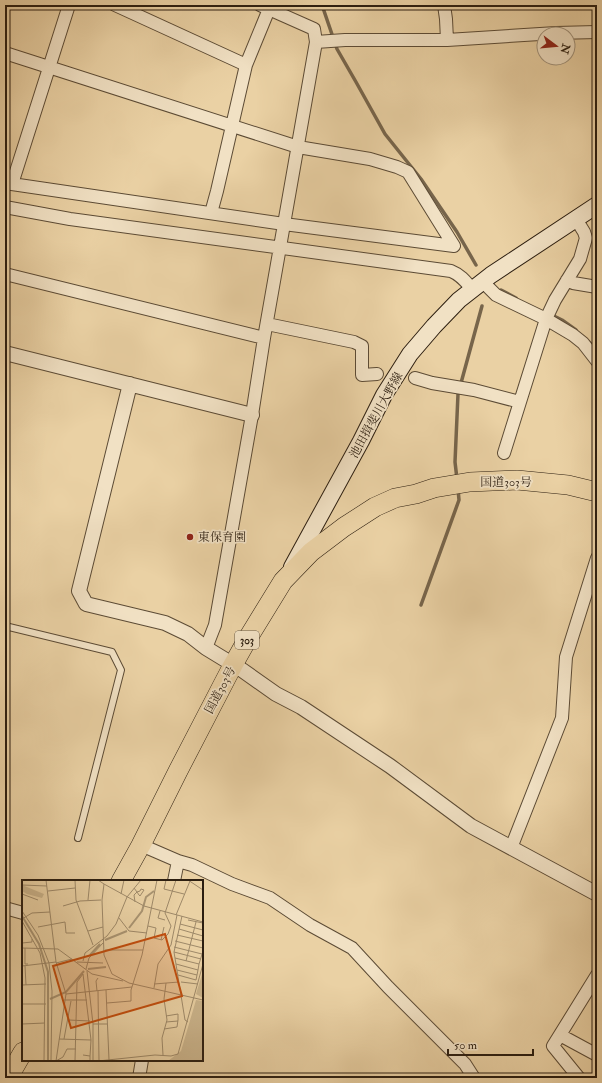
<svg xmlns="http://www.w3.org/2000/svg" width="602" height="1083" font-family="'IM FELL Double Pica','Noto Serif JP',serif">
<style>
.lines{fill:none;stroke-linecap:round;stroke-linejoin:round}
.stream{stroke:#77654b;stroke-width:3.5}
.service-casing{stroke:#5c4b35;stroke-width:8}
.minor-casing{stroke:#5c4b35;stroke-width:14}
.tertiary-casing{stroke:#5c4b35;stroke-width:16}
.secondary-casing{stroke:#2c1e10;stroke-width:18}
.trunk-casing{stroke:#2c1e10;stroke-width:20}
.service{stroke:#f1e1c4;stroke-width:6}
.minor{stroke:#f1e1c4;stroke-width:12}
.tertiary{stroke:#f1e1c4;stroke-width:14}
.secondary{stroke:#f1e1c4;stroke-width:16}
.trunk{stroke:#ead1a4;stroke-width:19}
.poi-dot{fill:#8f2418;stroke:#f1e1c4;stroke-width:1.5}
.labels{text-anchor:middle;stroke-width:3.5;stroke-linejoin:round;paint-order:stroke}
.shield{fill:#f1e1c4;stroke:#675846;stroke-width:1}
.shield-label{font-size:11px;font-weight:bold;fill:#2c1e10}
.street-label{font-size:12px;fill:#2c1e10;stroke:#f1e1c4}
.poi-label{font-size:12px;fill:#2c1e10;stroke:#f1e1c4;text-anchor:start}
.inset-river{fill:none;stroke:#a99472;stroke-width:2}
.inset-road{fill:none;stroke:#9e8969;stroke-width:1}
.view{fill:#c24d0d;fill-opacity:0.15;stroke:#c24d0d;stroke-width:2}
.inset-edge{fill:none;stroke:#2c1e10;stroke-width:2}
</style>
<rect width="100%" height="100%" fill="#ead1a4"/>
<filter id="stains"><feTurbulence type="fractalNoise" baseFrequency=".005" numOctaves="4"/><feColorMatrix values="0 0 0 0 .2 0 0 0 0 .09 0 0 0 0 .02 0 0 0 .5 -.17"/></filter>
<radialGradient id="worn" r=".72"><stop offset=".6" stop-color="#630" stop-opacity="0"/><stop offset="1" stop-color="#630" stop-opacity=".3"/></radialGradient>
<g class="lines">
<path class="stream" d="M 322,5 L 337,49 L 356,82 L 385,134 L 421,179 L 457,232 L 476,265
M 501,290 L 516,298
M 550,314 L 562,320 L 576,330
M 588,341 L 597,350
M 457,479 L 455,462 L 458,394 L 482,306
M 421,605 L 459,500 L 458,489"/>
<defs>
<path id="service" d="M 5,626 L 112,652 L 121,670 L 78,838"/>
<path id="minor" d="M 115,5 L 246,65
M 444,5 L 446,19 L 447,40
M 316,42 L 345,40 L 447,40 L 556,33 L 597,32
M 5,53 L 298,147 L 370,159 L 397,167 L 408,172 L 454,246 L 284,224 L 5,183
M 12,184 L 69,5
M 5,207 L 70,219 L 451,271 C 461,275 466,282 472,289
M 211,213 L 217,191 L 246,65 L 269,9
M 5,274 L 264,338
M 567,280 L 573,283 L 597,287
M 482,281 L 496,295 L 546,319 L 573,335 L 583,343 L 597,361
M 267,324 L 354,342 L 362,346 L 362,375 L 377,374
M 415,378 L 432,383 L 474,390 L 520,402
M 504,453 L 546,319 L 555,300 L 580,259 L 586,238 L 584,232 L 576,219
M 206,648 L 215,625 L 252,415 L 264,338 L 316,42 L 314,29 L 260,5
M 141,845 L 178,861 L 192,865 L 232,884 L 270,898 L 310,925 L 352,948 L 388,987 L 465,1064 L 474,1078
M 511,848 L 562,718 L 566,657 L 597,558
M 174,881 L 178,861
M 5,908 L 23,913
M 560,1035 L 597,1055
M 139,1078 L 142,1060
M 579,1078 L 553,1046 L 597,975"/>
<path id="tertiary" d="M 5,353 L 252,415
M 130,384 L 79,591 L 86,604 L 165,623 L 188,634 L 206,648 L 242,670 L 276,694 L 301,707 L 390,766 L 471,826 L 597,894"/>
<path id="secondary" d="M 292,567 L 361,441 L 384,395 L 410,354 L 434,326 L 459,300 L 491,275 L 597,205"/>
<path id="trunk" d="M 121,881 L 141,845 L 178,771 L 233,665 L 248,638 L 283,581 L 311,552 L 344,527 L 375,507 L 395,498 L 416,494 L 434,488 L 470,482 L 517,480 L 568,485 L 597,492
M 8,1078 L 23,1052"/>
</defs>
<use href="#service" class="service-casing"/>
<use href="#minor" class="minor-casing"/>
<use href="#tertiary" class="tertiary-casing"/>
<use href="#secondary" class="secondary-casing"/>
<use href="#trunk" class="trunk-casing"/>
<use href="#service" class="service"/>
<use href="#minor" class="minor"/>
<use href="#tertiary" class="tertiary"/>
<use href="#secondary" class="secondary"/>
<use href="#trunk" class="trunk"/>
</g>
<circle class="poi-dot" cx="190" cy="537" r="4"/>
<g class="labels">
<rect class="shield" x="235" y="631" width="24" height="18" rx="3"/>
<g class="shield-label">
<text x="247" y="644">303</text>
</g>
<g class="street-label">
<text transform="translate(376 415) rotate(-61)" y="4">池田揖斐川大野線</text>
<text x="506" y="486">国道303号</text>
<text transform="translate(220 690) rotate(-62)" y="4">国道303号</text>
</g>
<g class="poi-label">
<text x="198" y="541">東保育園</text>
</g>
</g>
<g transform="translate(22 880)">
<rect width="181" height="181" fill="#ead1a4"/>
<path d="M 0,5 L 22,14 L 20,18 L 5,14 L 0,11 ZM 181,91 L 181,118 L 174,114 ZM 174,120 L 181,121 L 181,181 L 146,181 L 159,171 Z" fill="#cab38b"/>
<path class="inset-river" d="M 0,36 L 17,64 L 26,92 L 26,181M 107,48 L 120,31 L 124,17 L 132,11M 83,60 L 105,51M 68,75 L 78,64M 66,89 L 84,87M 28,119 L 44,112 L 62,91"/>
<path class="inset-road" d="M 24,0 L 34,82 L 44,114 L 34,181M 53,0 L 54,20 L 71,65M 76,0 L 82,4 L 80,20 L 82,75 L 90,94 L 107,103 L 181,120M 144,0 L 142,9 L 162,14M 166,0 L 181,10M 82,4 L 122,26 L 181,42M 0,5 L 25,6M 112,8 L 115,12 L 117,15 L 118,16 L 122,10 L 119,9 L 118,11 L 115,12 L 112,15 L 113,22M 26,11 L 53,8M 0,14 L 16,20M 99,14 L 102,0M 66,20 L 68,0M 41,26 L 58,21 L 79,20M 0,31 L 16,55 L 27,83 L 30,111 L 29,181M 138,31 L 136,38 L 143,40M 154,35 L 168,1M 160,36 L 152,72 L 163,140 L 166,142M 97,38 L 107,51 L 125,53M 0,39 L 10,33 L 28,32M 166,40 L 181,43M 0,41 L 18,73 L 23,98 L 22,181M 158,44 L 181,50M 126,46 L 134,48 L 132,58 L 140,60 L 146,54 L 149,46 L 143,33 L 154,0M 16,47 L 43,42 L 44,53 L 53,53M 157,49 L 181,56M 66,51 L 81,47M 155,55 L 181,61M 139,60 L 142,47M 153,61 L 181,68M 0,63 L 10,62 L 10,59M 152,67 L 180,74M 0,68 L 36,69 L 70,94 L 101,101M 3,68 L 3,84 L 6,84M 83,70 L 121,70M 152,72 L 179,79M 153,78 L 177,84 L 176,90M 61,81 L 63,73 L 85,56 L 94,44 L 105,17 L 119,0M 164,81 L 174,42M 55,82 L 81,83M 34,83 L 50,79M 154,84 L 176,90 L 174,100 L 156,95M 177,84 L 181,71M 0,86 L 34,82M 3,86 L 4,105M 64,89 L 67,78 L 81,63M 155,90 L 175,95M 65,91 L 71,144M 159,102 L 176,104M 132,104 L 157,102M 0,105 L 24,104M 132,108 L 136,84 L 149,65 L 155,35M 84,110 L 87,180M 75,111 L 74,101 L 76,98M 76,111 L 77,181M 44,114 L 110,107M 42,120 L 65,120M 85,123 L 109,121 L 109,110 L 120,75 L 135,0M 0,124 L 24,124M 47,140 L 68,141M 144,142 L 156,141M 0,144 L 23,143M 142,149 L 155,147 L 156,140 L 156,134 L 144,136M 37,159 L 69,160 L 68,176M 42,159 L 49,121M 61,175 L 68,176 L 68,181M 141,175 L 140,158 L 145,140 L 142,119 L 144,103M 34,181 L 41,177 L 45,169 L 54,169M 53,181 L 55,102 L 61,94 L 69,160M 71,181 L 71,144 L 85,144M 76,181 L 133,175 L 149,176 L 156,174 L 181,84"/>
<path class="view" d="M 143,54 L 160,116 L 49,148 L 31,86 Z"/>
<rect width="181" height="181" class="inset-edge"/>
</g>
<rect width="602" height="1083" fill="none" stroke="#ead1a4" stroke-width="20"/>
<rect x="6" y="6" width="590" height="1071" fill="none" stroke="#2c1e10" stroke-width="2"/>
<rect x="10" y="10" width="582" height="1063" fill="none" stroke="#2c1e10"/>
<g transform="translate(556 46) rotate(106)"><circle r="19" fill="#f1e1c4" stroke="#a2937c"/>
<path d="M0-3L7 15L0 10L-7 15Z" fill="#8f2418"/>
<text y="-6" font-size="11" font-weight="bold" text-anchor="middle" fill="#2c1e10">N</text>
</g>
<path d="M448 1049v6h85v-6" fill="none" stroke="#2c1e10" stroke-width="2"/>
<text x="454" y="1049" font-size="12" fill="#2c1e10" stroke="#f1e1c4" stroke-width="3" paint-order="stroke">50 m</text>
<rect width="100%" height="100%" filter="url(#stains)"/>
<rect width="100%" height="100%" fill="url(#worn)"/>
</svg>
